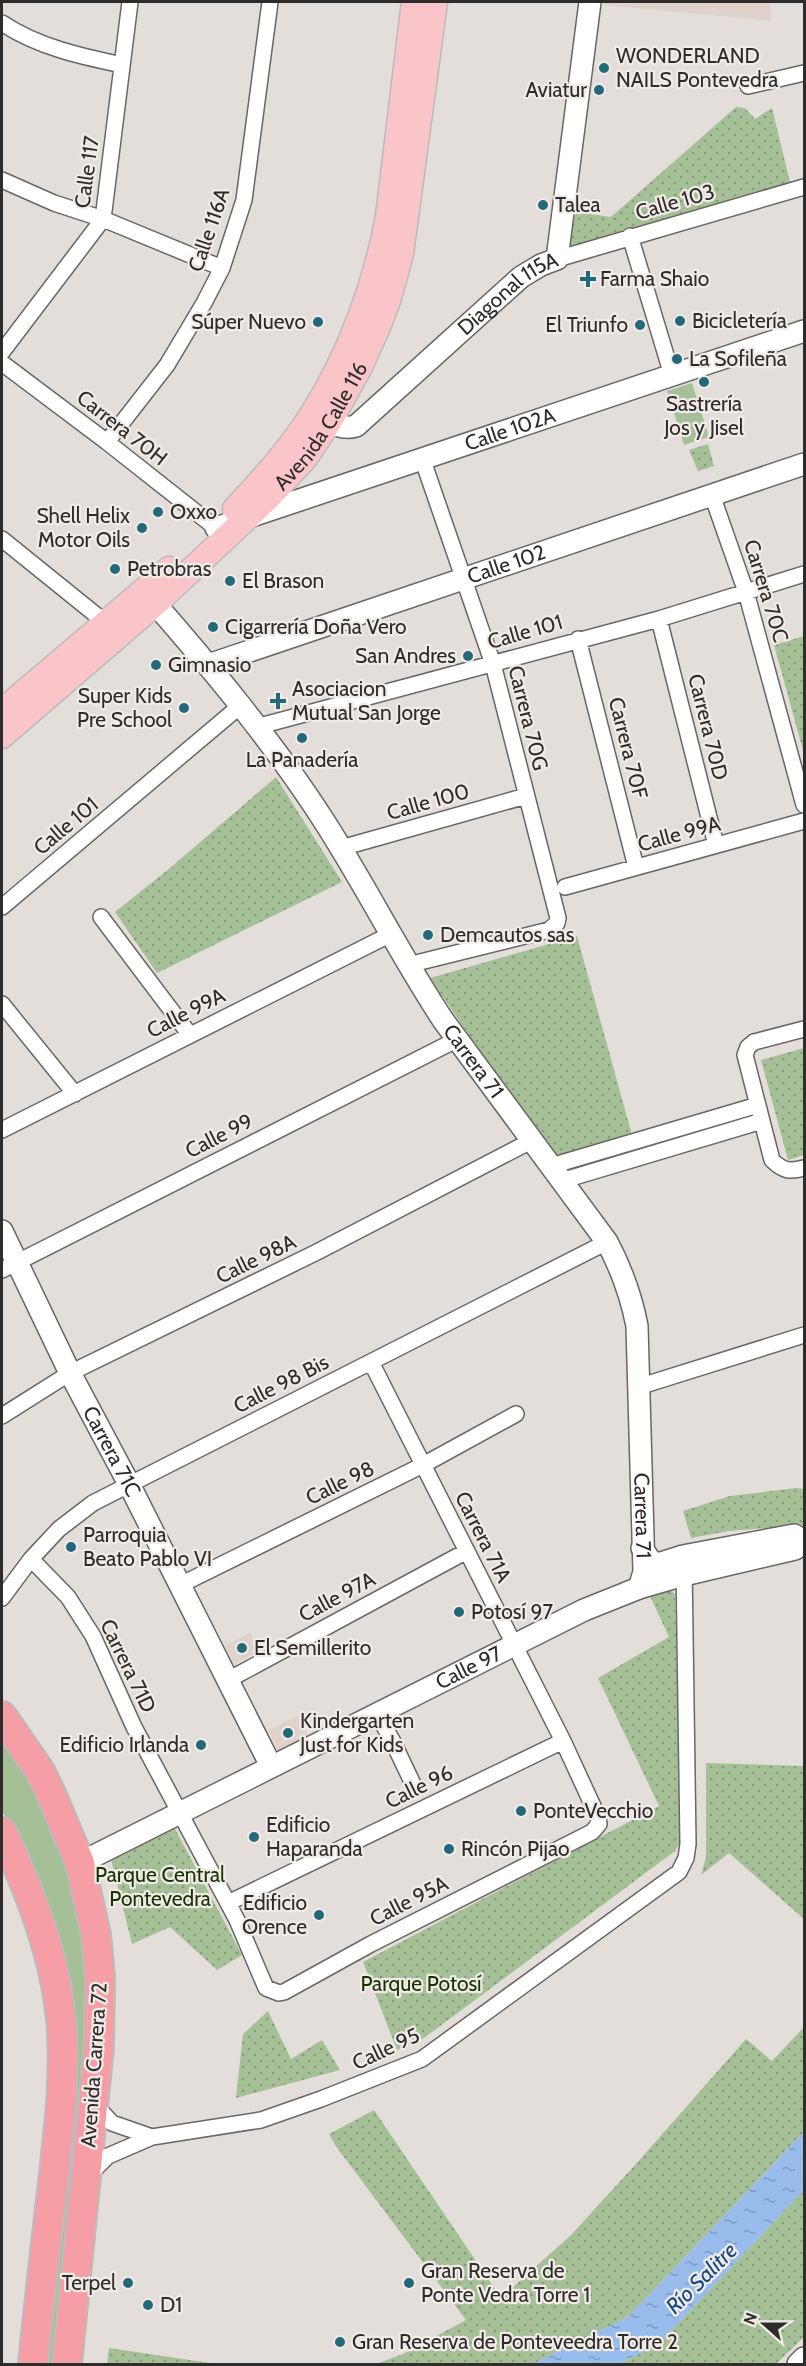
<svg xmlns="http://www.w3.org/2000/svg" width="806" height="2366" font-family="Cabin,sans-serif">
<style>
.built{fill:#dfd2cb}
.grass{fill:#a5c097}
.park{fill:url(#park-dots)}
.water{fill:url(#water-ripples)}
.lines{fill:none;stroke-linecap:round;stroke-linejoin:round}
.street-casing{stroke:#6b6663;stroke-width:18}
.secondary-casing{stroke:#6b6663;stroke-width:24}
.primary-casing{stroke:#bcbbbb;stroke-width:27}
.highway-casing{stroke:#bcbbbb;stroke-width:32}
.street{stroke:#fff;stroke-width:15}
.secondary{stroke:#fff;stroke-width:21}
.primary{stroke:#f9c5c9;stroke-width:24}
.highway{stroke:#f59ea5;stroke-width:28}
.poi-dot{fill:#246979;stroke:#f1ebe8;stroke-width:2}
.labels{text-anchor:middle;stroke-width:4.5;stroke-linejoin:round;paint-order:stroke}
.poi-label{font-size:21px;fill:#2e2c2a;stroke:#f1ebe8;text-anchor:start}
.street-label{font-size:21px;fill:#2e2c2a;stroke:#f1ebe8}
.park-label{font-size:21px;fill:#163400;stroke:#f1ebe8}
.water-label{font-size:22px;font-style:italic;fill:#164780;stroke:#f1ebe8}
</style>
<defs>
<pattern id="park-dots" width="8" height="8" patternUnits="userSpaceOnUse" patternTransform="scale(1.5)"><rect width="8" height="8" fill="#a5c097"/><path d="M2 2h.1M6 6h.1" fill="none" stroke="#879c7b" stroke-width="1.8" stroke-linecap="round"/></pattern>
<pattern id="water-ripples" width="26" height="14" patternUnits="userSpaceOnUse" patternTransform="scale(1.5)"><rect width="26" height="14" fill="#98bded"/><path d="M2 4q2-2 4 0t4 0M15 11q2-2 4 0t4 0" fill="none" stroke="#7c9ac0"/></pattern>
</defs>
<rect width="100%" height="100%" fill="#e4dedb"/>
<path class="built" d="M 604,2 L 770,2 L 771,21 L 604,5 Z
M 250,1633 L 259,1651 L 234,1664 L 225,1645 Z
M 298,1715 L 308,1736 L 278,1750 L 268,1730 Z"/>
<path class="grass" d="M 692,383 L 709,437 L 684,445 L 667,391 Z
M 2,1735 L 35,1792 L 65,1862 L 81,1918 L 87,1984 L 85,2042 L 53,2364 L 42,2364 L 71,2040 L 8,1821 L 2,1811 Z"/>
<path class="park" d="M 736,107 L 745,108 L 755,119 L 772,108 L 790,182 L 567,247 L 576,212 L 611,217 Z
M 708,444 L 714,466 L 698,471 L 689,450 Z
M 804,636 L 804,754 L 774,645 Z
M 276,777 L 342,882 L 157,973 L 115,912 L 170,868 Z
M 577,936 L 632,1135 L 552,1157 L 430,978 Z
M 804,1048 L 804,1155 L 788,1160 L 761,1060 Z
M 796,1488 L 804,1489 L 804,1525 L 729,1531 L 691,1538 L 683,1511 L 730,1496 Z
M 664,1585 L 675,1594 L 681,1841 L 675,1851 L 424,2038 L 397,2050 L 363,1962 L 659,1806 L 598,1678 L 669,1637 L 649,1594 Z
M 706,1763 L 804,1766 L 804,1919 L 729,1853 L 701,1875 L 706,1857 Z
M 174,1827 L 242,1955 L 217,1970 L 170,1927 L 132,1944 L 110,1855 Z
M 268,2011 L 291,2059 L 322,2040 L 340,2070 L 236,2098 L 243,2034 Z
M 804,2027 L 804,2132 L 629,2316 L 533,2364 L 376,2364 L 403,2354 L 466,2320 L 335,2145 L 329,2134 L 374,2110 L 501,2298 L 571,2235 L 635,2165 L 746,2039 L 772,2061 Z
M 804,2190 L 804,2337 L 776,2364 L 618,2364 L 652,2348 L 668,2334 Z
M 109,2348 L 217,2364 L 107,2364 Z"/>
<path class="water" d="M 804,2132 L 804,2190 L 668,2334 L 652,2348 L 618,2364 L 533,2364 L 629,2316 Z"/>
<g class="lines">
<defs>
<path id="street" d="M 2,23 C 38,47 80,56 122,65
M 748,86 L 804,73
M 2,180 L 54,203 L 103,219 L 222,268
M 630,236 L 672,375
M 557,259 L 804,187
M 2,352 L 103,219 L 130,2
M 2,363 L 107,442 L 216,528
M 107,442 L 167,365 L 204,303 L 222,268 L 244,200 L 270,2
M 712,495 L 746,592 L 804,805
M 2,539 L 106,623
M 659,619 L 716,845
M 578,639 L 636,867
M 256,727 L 659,619 L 804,574
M 341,848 L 526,796
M 565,887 L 804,821
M 2,907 L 240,706
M 101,917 L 190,1035
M 408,965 L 549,930 L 557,923 L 558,918 L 493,664 L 422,458
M 2,1004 L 75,1094
M 804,1029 L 754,1042 L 748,1047 L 745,1055 L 772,1160 C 783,1171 790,1172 804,1168
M 2,1130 L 391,934
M 551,1166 L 758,1105
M 561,1181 L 762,1121
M 2,1270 L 456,1040
M 638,1387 L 804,1335
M 2,1416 L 70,1373 L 317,1252 L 531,1141
M 31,1559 L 68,1597 L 93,1636 L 134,1727 L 237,1920 L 266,1988 L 279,1993 L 284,1992 L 371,1944 L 592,1832 L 599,1824 L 598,1817 L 563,1741 L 371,1362
M 180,1585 L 423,1465 L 516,1414
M 2,1598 L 31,1559 L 59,1529 L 93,1503 L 607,1242
M 228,1680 L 467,1551
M 377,1714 L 392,1740 L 414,1786
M 228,1903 L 563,1741
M 94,2104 L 112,2123 L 152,2137
M 89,2175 L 108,2156 L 152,2137 L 261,2120 L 321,2099 L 422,2059 L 679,1872 L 686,1858 L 688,1844 L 684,1565"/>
<g id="secondary">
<path id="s1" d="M 316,413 C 329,421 340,431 356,426 L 521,277 L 541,265 L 557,259 L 590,2"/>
<path id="s2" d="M 216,528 L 804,331"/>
<path id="s3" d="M 145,592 C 208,664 272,740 324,821 C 366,886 400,955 443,1020 L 607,1242 C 622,1270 631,1295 637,1326 L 644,1572 L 639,1588"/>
<path id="s4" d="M 208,665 L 804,464"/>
<path id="s5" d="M 2,1231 L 70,1373 L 129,1484 L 271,1766"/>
<path d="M 642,1548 L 650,1560 L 655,1563 L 661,1563 L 683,1556 L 794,1535 L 803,1540"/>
<path id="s6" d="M 80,1863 L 584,1610 L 639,1588 L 684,1575 L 795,1549 L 804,1541"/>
<path d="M 798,2364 L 804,2358"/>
</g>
<g id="primary">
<path d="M 235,509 C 263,479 291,448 313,413 C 350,354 376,283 388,216 L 414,2"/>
<path d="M 2,711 L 169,569"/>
<path id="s7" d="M 2,736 L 155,604 L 268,498 L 306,457 L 330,421 L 360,367 L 378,327 L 389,298 L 401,254 L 435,2"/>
</g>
<path id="highway" d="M 2,1716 L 40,1771 L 52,1796 L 80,1863 L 96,1935 L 100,1976 L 99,2047 L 67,2364
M 2,1832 C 30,1890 55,1954 61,2019 C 66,2073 59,2129 53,2183 C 46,2243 39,2304 33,2364"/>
</defs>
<use href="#street" class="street-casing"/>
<use href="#secondary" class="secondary-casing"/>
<use href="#primary" class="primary-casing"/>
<use href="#highway" class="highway-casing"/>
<use href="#street" class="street"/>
<use href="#secondary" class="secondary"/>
<use href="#primary" class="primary"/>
<use href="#highway" class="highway"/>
</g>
<g class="poi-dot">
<circle cx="604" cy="68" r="6"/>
<circle cx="599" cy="90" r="6"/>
<circle cx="543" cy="205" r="6"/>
<path d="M585 270h6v6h6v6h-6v6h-6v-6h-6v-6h6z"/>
<circle cx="680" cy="321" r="6"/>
<circle cx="318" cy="322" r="6"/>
<circle cx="640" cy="325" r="6"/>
<circle cx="677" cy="359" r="6"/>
<circle cx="704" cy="382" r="6"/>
<circle cx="158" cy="512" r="6"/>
<circle cx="142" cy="528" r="6"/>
<circle cx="115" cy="569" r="6"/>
<circle cx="230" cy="581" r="6"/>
<circle cx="213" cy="627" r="6"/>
<circle cx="468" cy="656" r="6"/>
<circle cx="156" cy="665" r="6"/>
<path d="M275 692h6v6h6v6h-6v6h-6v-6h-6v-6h6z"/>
<circle cx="184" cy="708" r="6"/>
<circle cx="302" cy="738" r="6"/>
<circle cx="428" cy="935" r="6"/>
<circle cx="71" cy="1547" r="6"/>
<circle cx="459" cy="1612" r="6"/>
<circle cx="242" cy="1648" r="6"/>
<circle cx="288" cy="1733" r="6"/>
<circle cx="201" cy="1745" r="6"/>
<circle cx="521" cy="1811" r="6"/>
<circle cx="254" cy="1837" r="6"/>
<circle cx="449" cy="1849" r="6"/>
<circle cx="319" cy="1915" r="6"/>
<circle cx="128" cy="2283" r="6"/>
<circle cx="409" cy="2283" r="6"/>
<circle cx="148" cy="2305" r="6"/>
<circle cx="340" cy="2342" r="6"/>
</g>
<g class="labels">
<g class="poi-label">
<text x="616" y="63">WONDERLAND<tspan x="616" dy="24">NAILS Pontevedra</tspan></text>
<text x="587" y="97" text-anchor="end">Aviatur</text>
<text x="555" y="212">Talea</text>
<text x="600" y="286">Farma Shaio</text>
<text x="692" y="328">Bicicletería</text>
<text x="306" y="329" text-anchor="end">Súper Nuevo</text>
<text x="628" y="332" text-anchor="end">El Triunfo</text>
<text x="689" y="366">La Sofileña</text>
<text x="704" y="411" text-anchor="middle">Sastrería<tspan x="704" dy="24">Jos y Jisel</tspan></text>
<text x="170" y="519">Oxxo</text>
<text x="130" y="523" text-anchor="end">Shell Helix<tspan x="130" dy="24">Motor Oils</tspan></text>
<text x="127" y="576">Petrobras</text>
<text x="242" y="588">El Brason</text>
<text x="225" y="634">Cigarrería Doña Vero</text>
<text x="456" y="663" text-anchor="end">San Andres</text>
<text x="168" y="672">Gimnasio</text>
<text x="292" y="696">Asociacion<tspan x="292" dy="24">Mutual San Jorge</tspan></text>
<text x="172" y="703" text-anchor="end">Super Kids<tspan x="172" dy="24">Pre School</tspan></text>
<text x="302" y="767" text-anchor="middle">La Panadería</text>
<text x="440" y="942">Demcautos sas</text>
<text x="83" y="1542">Parroquia<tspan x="83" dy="24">Beato Pablo VI</tspan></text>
<text x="471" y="1619">Potosí 97</text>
<text x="254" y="1655">El Semillerito</text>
<text x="300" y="1728">Kindergarten<tspan x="300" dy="24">Just for Kids</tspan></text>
<text x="189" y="1752" text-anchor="end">Edificio Irlanda</text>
<text x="533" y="1818">PonteVecchio</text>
<text x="266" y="1832">Edificio<tspan x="266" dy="24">Haparanda</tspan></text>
<text x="461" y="1856">Rincón Pijao</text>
<text x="307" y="1910" text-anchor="end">Edificio<tspan x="307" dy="24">Orence</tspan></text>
<text x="421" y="2278">Gran Reserva de<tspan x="421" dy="24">Ponte Vedra Torre 1</tspan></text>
<text x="116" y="2290" text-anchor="end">Terpel</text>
<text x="160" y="2312">D1</text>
<text x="352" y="2349">Gran Reserva de Ponteveedra Torre 2</text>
</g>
<g class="street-label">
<text transform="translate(87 172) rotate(-82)" y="7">Calle 117</text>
<text transform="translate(675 202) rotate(-16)" y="7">Calle 103</text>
<text transform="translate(209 230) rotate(-71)" y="7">Calle 116A</text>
<text dy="7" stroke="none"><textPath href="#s1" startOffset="246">Diagonal 115A</textPath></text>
<text dy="7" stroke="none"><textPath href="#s7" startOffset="447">Avenida Calle 116</textPath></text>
<text transform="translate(122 428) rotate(38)" y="7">Carrera 70H</text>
<text dy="7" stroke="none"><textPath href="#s2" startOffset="310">Calle 102A</textPath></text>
<text dy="7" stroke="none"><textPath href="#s4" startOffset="315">Calle 102</textPath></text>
<text transform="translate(766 591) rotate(73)" y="7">Carrera 70C</text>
<text transform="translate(525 632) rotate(-16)" y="7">Calle 101</text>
<text transform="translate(528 718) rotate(76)" y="7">Carrera 70G</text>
<text transform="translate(708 727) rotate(76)" y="7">Carrera 70D</text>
<text transform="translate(628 748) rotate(76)" y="7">Carrera 70F</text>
<text transform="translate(428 802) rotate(-16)" y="7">Calle 100</text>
<text transform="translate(66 826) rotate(-40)" y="7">Calle 101</text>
<text transform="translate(679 834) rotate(-15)" y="7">Calle 99A</text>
<text transform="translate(186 1013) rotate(-27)" y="7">Calle 99A</text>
<text dy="7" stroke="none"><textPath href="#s3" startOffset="574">Carrera 71</textPath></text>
<text transform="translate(219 1136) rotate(-27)" y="7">Calle 99</text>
<text transform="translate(256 1259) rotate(-26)" y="7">Calle 98A</text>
<text transform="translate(281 1384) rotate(-27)" y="7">Calle 98 Bis</text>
<text dy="7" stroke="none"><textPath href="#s5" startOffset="246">Carrera 71C</textPath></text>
<text transform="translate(340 1483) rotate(-26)" y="7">Calle 98</text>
<text dy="7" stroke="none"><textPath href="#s3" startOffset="1078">Carrera 71</textPath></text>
<text transform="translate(483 1537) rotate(63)" y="7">Carrera 71A</text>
<text transform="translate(337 1597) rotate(-28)" y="7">Calle 97A</text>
<text transform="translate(128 1666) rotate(64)" y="7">Carrera 71D</text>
<text dy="7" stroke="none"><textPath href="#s6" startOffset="435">Calle 97</textPath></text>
<text transform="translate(419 1787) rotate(-26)" y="7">Calle 96</text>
<text transform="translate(409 1901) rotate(-27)" y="7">Calle 95A</text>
<text transform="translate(386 2049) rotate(-25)" y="7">Calle 95</text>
<text transform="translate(94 2065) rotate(-86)" y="7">Avenida Carrera 72</text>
</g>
<g class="park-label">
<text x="160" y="1882">Parque Central<tspan x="160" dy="24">Pontevedra</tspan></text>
<text x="421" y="1991">Parque Potosí</text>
</g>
<g class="water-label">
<text transform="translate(701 2278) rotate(-45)" y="8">Río Salitre</text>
</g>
</g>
<rect width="806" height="2366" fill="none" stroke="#2e2c2a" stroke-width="6"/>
<g transform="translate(764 2324) rotate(291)" stroke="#f1ebe8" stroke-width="4.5" paint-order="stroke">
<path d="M0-4.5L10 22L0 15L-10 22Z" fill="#2e2c2a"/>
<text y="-9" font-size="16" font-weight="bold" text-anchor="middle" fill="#2e2c2a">N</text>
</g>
</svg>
